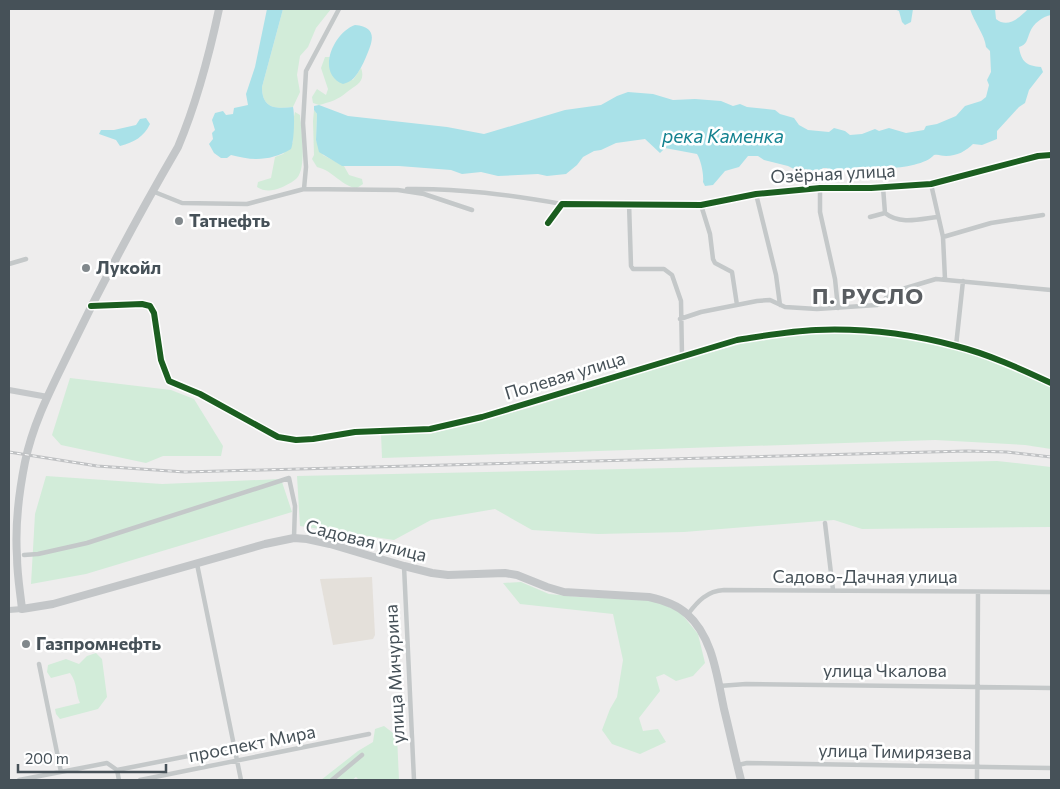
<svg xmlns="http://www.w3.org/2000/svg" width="1060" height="789" font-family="Commissioner,sans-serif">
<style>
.commercial{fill:#e4e0da}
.green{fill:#d2ecd9}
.water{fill:#a9e1e8}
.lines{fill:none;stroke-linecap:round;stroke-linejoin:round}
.street{stroke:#c4c8c9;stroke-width:4.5}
.secondary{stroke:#c5c8ca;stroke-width:6}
.primary{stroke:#c3c6c8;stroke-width:8}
.rail-casing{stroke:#c0c2c4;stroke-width:3}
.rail{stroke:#fff;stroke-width:1;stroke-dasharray:4;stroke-linecap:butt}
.cycleway-casing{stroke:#fff;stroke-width:9}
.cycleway{stroke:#1b5e20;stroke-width:6}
.poi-dot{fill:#81888c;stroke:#fff;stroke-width:2}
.labels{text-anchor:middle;stroke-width:5;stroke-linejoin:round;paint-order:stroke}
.street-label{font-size:18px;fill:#465158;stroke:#fff}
.poi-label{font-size:18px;font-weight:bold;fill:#465158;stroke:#fff;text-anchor:start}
.water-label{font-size:19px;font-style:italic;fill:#138290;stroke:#fff}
.district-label{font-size:22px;font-weight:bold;letter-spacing:1px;fill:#595d61;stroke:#fff}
</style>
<rect width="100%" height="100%" fill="#eeeded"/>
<path class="commercial" d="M 372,577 L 375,635 L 373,639 L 333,645 L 320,579 Z"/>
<path class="green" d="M 283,9 L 331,9 L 316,28 L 308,47 L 300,56 L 297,75 L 300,92 L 293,107 C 276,109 262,109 262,87 Z
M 325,57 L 330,57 L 329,60 L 353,80 L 361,68 C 366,82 356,85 347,92 C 338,100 330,102 319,105 L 313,103 L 312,97 L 317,89 L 326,95 L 328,89 L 321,68 Z
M 314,110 L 317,114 L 316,140 L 323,155 L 344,166 L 349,175 L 362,179 L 363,184 L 357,188 C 342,187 334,171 317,167 L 312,159 L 314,155 L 313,121 Z
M 295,112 L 300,115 C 301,130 307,166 297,178 C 293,182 285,186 280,188 C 273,191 264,192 257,187 L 258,182 L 271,178 L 275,157 L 283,154 L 293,142 L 293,121 Z
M 825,331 C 845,332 866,332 887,335 C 945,344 998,359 1051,384 L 1051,449 L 1025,445 L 935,440 L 382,458 L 381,433 L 407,432 L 429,434 L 529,408 L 683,360 L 748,342 Z
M 70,378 L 171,390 L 194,399 L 223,446 L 221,456 L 163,456 L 146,463 L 61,445 L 52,435 Z
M 997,461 L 1051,467 L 1051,527 L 862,529 L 834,520 L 684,532 L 598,534 L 532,530 L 495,509 L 431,520 L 394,540 L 300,526 L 297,476 Z
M 46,476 L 162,484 L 281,479 L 292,512 L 86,574 L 31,584 L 35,514 Z
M 521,582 L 549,594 L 580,597 L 653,600 L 680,612 L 698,634 L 705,663 L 693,676 L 676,681 L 664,674 L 656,677 L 660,691 L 639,718 L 643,731 L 658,729 L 666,742 L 640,754 L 612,744 L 602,730 L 610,709 L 617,697 L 623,660 L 613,614 L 520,604 L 503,583 Z
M 96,653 L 102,659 L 107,697 L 98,709 L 60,719 L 56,714 L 55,709 L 80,703 C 75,692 78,684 70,673 L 51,678 L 47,672 L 48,665 L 66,659 L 79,664 L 87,656 Z
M 384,726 L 397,736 L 399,780 L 359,780 L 356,777 L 352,780 L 321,780 L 358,751 L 373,742 L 375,729 Z"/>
<path class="water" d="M 267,9 L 283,9 L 262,87 C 262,109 276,109 293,107 C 295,115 294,142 291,149 C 271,161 253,161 231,155 L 227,158 L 221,158 L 214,153 L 209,144 L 213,139 L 212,133 L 215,130 L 212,120 L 215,113 L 223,111 L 226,115 L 233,114 L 234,108 L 248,105 L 246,94 L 255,67 Z
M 894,9 L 913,9 L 911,22 L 905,25 L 902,22 L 899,11 Z
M 970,9 L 995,9 L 996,19 C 1008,29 1020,17 1028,9 L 1051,9 L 1051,15 C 1043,16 1033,24 1030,32 C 1027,39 1027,45 1019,47 C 1021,62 1027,66 1041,67 L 1043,72 L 1029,90 L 1025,103 L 1019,107 L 997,131 L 997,139 L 982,145 L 973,144 C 966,151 957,156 946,156 C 941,156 939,154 934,155 C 925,166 890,170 876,167 L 831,172 L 827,168 L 823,168 L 817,172 L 806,169 L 796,170 L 788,166 L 764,160 L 758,156 L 748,156 L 739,167 L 725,171 L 713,185 L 705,186 L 703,182 C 704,175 701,160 697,154 L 665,148 L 660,153 L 645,139 L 616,143 L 601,150 L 594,151 L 583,157 L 577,165 L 566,174 L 547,176 L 538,174 L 498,176 L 481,172 L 462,174 L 451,170 L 399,166 L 342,166 L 319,152 L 316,140 L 317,114 L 314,110 L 314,106 L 319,105 L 348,116 L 447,127 L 484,134 L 565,110 L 601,105 L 617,96 L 628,92 L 653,94 L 673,100 L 695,99 L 721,101 L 733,106 L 740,104 L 747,107 L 775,110 L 780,114 L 794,118 L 799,125 L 808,130 L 829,132 L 834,128 L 845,131 L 850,135 L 862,134 L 875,129 L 879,131 L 889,128 L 906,133 L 924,130 L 926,126 L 937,124 L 956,116 L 965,106 L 981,101 L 986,97 L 989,85 L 987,80 L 991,72 L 990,51 L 986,47 C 985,35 974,22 970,9 Z
M 355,25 C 378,27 373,41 366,57 C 363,64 359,72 354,78 C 351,81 347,83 343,84 C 315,73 334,32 355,25 Z
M 146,118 L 150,124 C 144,137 134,142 120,146 L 116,140 L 99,134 L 101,130 L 114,130 L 136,125 L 140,119 Z"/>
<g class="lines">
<path class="street" d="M 931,184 L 943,237 L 945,279
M 883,187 L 885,213
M 820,188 L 820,212 L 835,279 L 838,308
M 304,189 L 306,167 L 303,123 L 306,71 L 339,9
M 407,189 C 460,188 510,195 562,204
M 152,191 L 182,203 L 247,204 L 304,189 L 398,190 L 424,194 L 472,210
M 756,194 L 776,275 L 780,305
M 629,203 L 631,266 L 633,269 L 664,269 L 672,275 L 681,301 L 682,356
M 701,205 L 710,234 L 713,259 L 715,263 L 732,272 L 737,305
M 870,217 L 885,213 C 900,225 920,219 937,217
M 548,223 L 562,204 L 701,205 L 756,194 L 820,188 L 871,188 L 931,184 L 1038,156 L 1051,155
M 943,237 L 991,223 L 1043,215
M 9,264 L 26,259
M 91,306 L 142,304 L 150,306 L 154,313 L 161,360 L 169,381 L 200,394 L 278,437 L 296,440 L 313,439 L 355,432 L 430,429 L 482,417 L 737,340 C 763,336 790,331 816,330 C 863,328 911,334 956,346 C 988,354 1021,369 1051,383
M 680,319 L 701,312 L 757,301 L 770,300 L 785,307 L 817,309 L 877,305 L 883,303 L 889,293 L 936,279 L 1051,290
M 956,346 L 963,281
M 825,523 L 833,590
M 24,555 L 38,554 L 87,543 L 289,478 L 295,506 L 294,538
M 197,564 L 241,780
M 404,566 L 414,780
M 688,614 C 698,601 707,591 724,590 L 1051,592
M 39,664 L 61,772
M 719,686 L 746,684 L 1051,688
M 738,765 L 747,763 L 1051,768
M 117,770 L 119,780
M 19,780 L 107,763 L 117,770 L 234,747
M 140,780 L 369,734
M 332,780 L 362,755
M 977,780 L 978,592"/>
<path class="secondary" d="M 9,390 L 48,397
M 9,610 L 22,609"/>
<path class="primary" d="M 219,9 C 209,56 197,102 178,147 C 139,214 102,283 68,354 C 51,389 33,423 25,462 C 19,492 15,526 17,556 C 17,574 20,591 22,609 L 53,604 L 265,544 L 294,538 L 307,539 L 330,544 L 404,566 L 432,573 L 448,575 L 505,573 L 517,575 L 547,587 L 564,592 L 649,597 C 663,600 676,604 687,614 C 713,637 717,677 724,709 C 730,733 735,757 741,780"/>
<defs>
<path id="rail" d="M 9,452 L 97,466 L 185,472 L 967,451 L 1007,452 L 1051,457"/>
</defs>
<use href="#rail" class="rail-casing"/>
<use href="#rail" class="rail"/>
<defs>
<path id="cycleway" d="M 548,223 L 562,204 L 701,205 L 756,194 L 820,188 L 871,188 L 931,184 L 1038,156 L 1051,155
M 91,306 L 142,304 L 150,306 L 154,313 L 161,360 L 169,381 L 200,394 L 278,437 L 296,440 L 313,439 L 355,432 L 430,429 L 482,417 L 737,340 C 763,336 790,331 816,330 C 863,328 911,334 956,346 C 988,354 1021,369 1051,383"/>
</defs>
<use href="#cycleway" class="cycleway-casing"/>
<use href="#cycleway" class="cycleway"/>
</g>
<g class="poi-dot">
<circle cx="179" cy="221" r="5"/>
<circle cx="86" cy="268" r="5"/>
<circle cx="26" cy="644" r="5"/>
</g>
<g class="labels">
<g class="street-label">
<text transform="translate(833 174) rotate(-3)" y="6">Озёрная улица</text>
<text transform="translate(565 376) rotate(-17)" y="6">Полевая улица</text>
<text transform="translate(366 541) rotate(14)" y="6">Садовая улица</text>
<text x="865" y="583">Садово-Дачная улица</text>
<text x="885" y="677">улица Чкалова</text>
<text transform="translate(395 674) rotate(-93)" y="6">улица Мичурина</text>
<text transform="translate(252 744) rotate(-11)" y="6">проспект Мира</text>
<text transform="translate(895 752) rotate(1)" y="6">улица Тимирязева</text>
</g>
<g class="poi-label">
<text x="189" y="227">Татнефть</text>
<text x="96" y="274">Лукойл</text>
<text x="36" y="650">Газпромнефть</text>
</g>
<g class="water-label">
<text x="723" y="143">река Каменка</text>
</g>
<g class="district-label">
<text x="868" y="304">П. РУСЛО</text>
</g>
</g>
<rect width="1060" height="789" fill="none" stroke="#465158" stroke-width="20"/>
<path d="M18 764v8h148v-8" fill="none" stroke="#465158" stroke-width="2.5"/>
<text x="25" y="764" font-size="15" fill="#465158" stroke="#ffffff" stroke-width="4" paint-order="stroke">200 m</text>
</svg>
